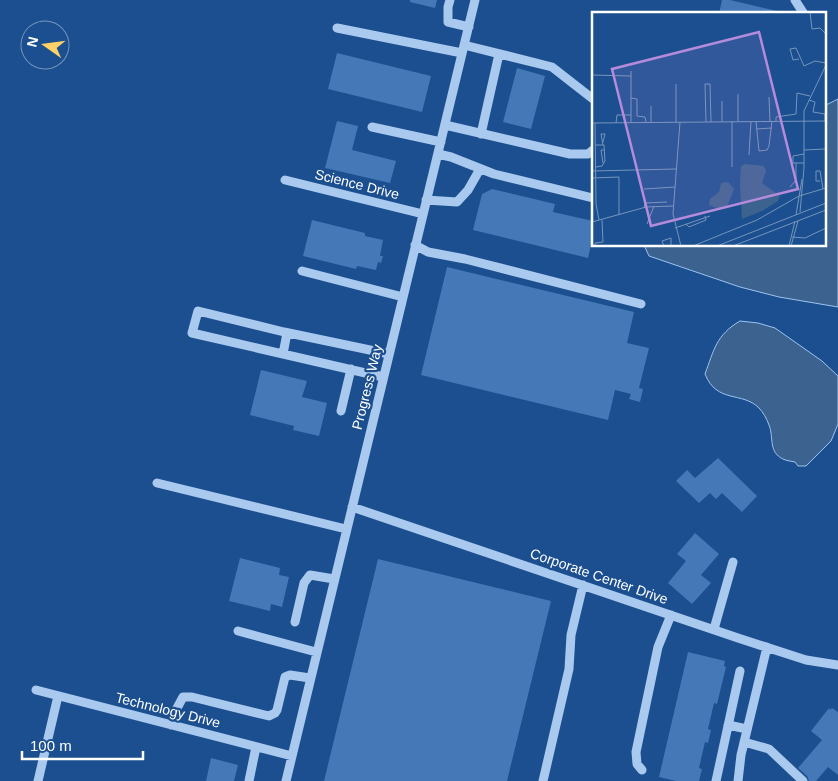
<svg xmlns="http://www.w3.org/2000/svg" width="838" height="781" font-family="Helvetica,sans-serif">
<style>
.water{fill:#3c6290;stroke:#9cc4f0}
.building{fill:#4478b7}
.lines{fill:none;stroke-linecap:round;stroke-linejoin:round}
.minor{stroke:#a9c9ee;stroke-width:9}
.labels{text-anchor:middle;stroke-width:4.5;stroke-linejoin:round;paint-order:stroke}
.street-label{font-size:14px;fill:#fff;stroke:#1b4f8f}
.inset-road{fill:none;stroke:#7695bc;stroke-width:1}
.view{fill:#b68bdc;fill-opacity:0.15;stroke:#b68bdc;stroke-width:2.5}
.inset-edge{fill:none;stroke:#fff;stroke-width:2.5}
</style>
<rect width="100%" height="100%" fill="#1b4f8f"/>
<path class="water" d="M 838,99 L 838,307 L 779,297 L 740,287 L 649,256 L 644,245 L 824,245 L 824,106 Z
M 740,321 L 758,323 L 775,328 L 822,361 L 838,376 L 838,424 L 831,441 L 806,466 L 798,466 L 795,462 C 791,461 787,461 783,459 C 768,452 774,437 769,425 C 767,419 763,412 759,408 C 742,391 717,404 705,374 C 714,350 716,335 740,321 Z"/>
<path class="building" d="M 410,0 L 437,0 L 435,8 L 410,2 Z
M 722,0 L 730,0 L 777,11 L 776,14 L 719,14 Z
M 337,53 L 431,76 L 422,112 L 328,89 Z
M 517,68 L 545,76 L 531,129 L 503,122 Z
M 337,121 L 358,126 L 352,150 L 396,161 L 390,183 L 325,168 Z
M 492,189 L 555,204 L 553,212 L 593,221 L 593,236 L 588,258 L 473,230 L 482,194 Z
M 312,220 L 365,233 L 365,236 L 383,240 L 380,256 L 383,256 L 381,263 L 378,262 L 376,270 L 357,266 L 356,269 L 303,256 Z
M 447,267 L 634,312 L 627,343 L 649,348 L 639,388 L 643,389 L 640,402 L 629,399 L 631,394 L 615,390 L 608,420 L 421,375 Z
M 261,370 L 307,381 L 302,397 L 327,403 L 319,436 L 293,430 L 294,426 L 250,415 Z
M 718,458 L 757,496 L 742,512 L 722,493 L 716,499 L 710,493 L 699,503 L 676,481 L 687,470 L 695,478 Z
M 695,533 L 719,554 L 701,575 L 711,583 L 692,604 L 668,583 L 686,561 L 677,554 Z
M 240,558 L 280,568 L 279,575 L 289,577 L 282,607 L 271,604 L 270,611 L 229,601 Z
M 378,559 L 551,601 L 507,781 L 324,781 Z
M 688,652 L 725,661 L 724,666 L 726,667 L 717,704 L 714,703 L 708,729 L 711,730 L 708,743 L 705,742 L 699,768 L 702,769 L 699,781 L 676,781 L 659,777 Z
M 829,708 L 830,710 L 832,708 L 838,712 L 838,775 L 828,767 L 816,781 L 809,781 L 807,776 L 798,768 L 822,740 L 811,731 Z
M 211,758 L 238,765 L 234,781 L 206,781 Z"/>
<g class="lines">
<path class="minor" d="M 450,0 L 448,7 L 448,22 L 469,27
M 795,0 L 804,14
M 337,28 L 462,53
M 464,45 L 552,67 L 593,99
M 445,125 L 570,154 L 588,154 L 593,150
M 372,127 L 441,142
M 481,134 L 499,54
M 438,154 L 451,157 L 494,174 L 593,198
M 285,180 L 423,214
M 426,200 L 457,202 L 468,190 L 480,169
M 415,245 L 428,252 L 465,259 L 641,304
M 302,271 L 403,297
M 283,354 L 287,333
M 383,377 L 192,333 L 198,311 L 284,332 L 389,354
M 341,411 L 351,369
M 157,483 L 346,529
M 352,507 L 738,638 L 806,660 L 838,665
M 295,622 L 304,583 L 310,575 L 334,579
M 714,629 L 733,562
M 238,631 L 316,652
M 36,690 L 292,756
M 171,725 L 176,710 L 183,697 L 192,697 L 269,716 L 275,713 L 277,710 L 285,677 L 290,675 L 310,678
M 728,725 L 747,729
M 744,742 L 769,749 L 803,781
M 642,770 L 637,764 L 636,752 L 658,647 L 671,615
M 38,781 L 58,696
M 249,781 L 256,747
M 286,781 L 475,0
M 543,781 L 569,669 L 571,635 L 583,585
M 716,781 L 740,671
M 738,781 L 741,755 L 767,647"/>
</g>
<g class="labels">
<g class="street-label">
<text transform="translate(357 184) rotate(14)" y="5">Science Drive</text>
<text transform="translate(367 387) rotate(-76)" y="5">Progress Way</text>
<text transform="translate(599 576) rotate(19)" y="5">Corporate Center Drive</text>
<text transform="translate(168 710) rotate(14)" y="5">Technology Drive</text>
</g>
</g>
<g transform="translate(592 12)">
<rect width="234" height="234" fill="#1b4f8f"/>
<path d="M 153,152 L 172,154 L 174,159 L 170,171 L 188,184 L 186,189 L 170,199 L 150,207 L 148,172 L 149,154 ZM 136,170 L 142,177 L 135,195 L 127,197 L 117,193 L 118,187 L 127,180 L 129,171 Z" fill="#3c6290"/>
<path class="inset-road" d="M 218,0 L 220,17 L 228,16 L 234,22M 207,47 L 201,48 L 198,37 L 204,36 L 212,54 L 223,49 L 234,51M 0,63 L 39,64M 84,72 L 84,110M 177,85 L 178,109M 39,86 L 45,87 L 45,104 L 53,105 L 54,110M 217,88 L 223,90 L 221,100 L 233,102 L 233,109M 146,109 L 146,82M 164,109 L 167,139 L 175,138 L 177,134 L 180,109M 184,109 L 184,105 L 204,102 L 205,81 L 218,84M 39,110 L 39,59M 59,110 L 59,94M 88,110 L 81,202 L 89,234M 114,110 L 113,72 L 118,72 L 119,110M 130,110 L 130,89M 0,111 L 234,109M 3,111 L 4,192 L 7,208M 24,111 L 25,103 L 39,103M 164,117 L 180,116M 11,130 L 13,122 L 9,122 L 11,133M 212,138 L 233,137M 212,142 L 201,144 L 201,151 L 212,151M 157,143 L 159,109M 11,151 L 9,138 L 12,138M 4,155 L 10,154 L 13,149 L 12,133 L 4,133M 140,155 L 140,109M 0,159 L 84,157M 0,166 L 27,165 L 27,203M 228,169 L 224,169 L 224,159 L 228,159 L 231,177M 198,175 L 204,168 L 204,151M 52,177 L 83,175M 52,196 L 53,191 L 75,190M 208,200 L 212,156 L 212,99 L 234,53M 204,203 L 210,167M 0,210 L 54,195 L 81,194M 55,212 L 62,194M 94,212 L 97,215 L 114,208 L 113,204M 83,216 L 118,204M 200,225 L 213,226 L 234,216M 3,234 L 3,231 L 11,230 L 10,208M 72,234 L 70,229 L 79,226 L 79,234M 101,234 L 165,208 L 207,184 L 234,176M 125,234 L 234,191M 141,234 L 234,198M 197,234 L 203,209M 199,234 L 206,209"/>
<path class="view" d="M 167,20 L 206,177 L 59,214 L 20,57 Z"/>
<rect width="234" height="234" class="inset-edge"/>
</g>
<g transform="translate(45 45) rotate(284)"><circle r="24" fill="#1b4f8f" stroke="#7695bc"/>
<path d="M0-4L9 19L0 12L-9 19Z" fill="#ffd166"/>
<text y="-8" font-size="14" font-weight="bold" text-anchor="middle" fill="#ffffff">N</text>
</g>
<path d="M22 751v8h121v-8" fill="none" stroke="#ffffff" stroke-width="2.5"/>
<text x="30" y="751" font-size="15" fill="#ffffff" stroke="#1b4f8f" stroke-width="4" paint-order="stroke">100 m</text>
</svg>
